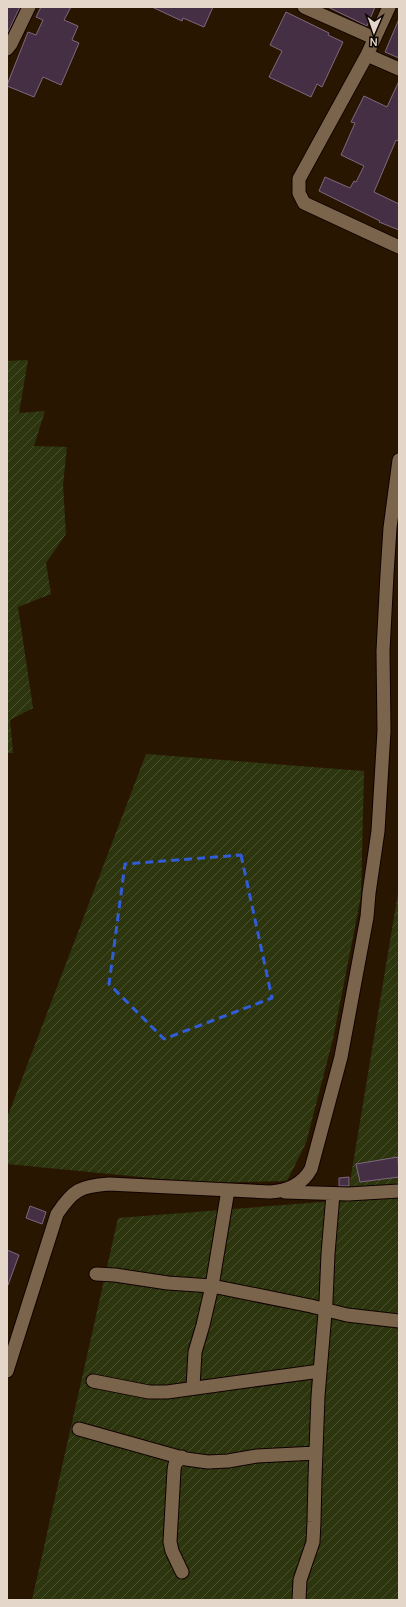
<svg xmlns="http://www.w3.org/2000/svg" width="406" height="1607" font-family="Manrope,sans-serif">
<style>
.garden{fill:url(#garden-furrows)}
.building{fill:#442f44;stroke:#80677f}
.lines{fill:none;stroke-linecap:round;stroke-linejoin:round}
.minor-casing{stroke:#110200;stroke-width:15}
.minor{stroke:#7b644c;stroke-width:13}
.marked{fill:none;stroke:#315cd7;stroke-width:3;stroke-dasharray:8 5;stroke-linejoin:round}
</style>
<defs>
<pattern id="garden-furrows" width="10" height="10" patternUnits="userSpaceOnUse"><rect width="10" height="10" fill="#2d350f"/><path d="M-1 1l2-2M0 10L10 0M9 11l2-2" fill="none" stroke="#4b5231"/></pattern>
</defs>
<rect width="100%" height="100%" fill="#291601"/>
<path class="garden" d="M 28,360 L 19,413 L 45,411 L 34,446 L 67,447 L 63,485 L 66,534 L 46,563 L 51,594 L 18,607 L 33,708 L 10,720 L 13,753 L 7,753 L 7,361 Z
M 146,754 L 364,771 L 361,896 L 333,1039 L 306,1143 L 287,1181 L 203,1183 L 7,1164 L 7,1118 Z
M 399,887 L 399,1600 L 32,1600 L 118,1218 L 347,1200 Z"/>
<path class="building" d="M 7,7 L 20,7 L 7,34 Z
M 41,7 L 71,7 L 64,20 L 78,26 L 72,40 L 79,43 L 61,85 L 43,77 L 34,97 L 7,86 L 7,85 L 28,32 L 36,35 L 43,20 L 36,17 Z
M 152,7 L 213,7 L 204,27 L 183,18 L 182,21 Z
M 328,7 L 375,7 L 367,26 Z
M 286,12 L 329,33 L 328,35 L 343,42 L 322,87 L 317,84 L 311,97 L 269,77 L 282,51 L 270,45 Z
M 399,19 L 399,58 L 385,52 Z
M 399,81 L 399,141 L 396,140 L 374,192 L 399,204 L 399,230 L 379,222 L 380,221 L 319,191 L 325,177 L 350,188 L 354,181 L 356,182 L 364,166 L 341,155 L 355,123 L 351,122 L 364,96 L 387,107 Z
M 398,1157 L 399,1177 L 360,1182 L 356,1164 Z
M 349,1177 L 349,1186 L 339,1186 L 339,1178 Z
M 30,1206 L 46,1212 L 42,1224 L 26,1218 Z
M 7,1250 L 19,1255 L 8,1285 L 7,1284 Z"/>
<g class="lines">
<defs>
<path id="minor" d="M 304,7 L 374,38
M 389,7 L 367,55 L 299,179 L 299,193 L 304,203 L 399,247
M 7,49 L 11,44 L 29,7
M 367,55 L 399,69
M 285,1192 L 348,1194 L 399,1191
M 96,1274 L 115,1275 L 168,1283 L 212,1286 L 311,1306 L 347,1315 L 399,1321
M 7,1371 L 57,1214 C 73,1190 80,1186 109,1184 L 270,1192 C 288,1191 302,1185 311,1169 L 341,1057 L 367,917 L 369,893 L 378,831 L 384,731 L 383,651 L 387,574 L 390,528 L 399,460
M 93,1381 L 149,1392 L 167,1392 L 320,1371
M 193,1387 L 195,1352 L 203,1325 L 212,1286 L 228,1190
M 79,1429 L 186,1459 L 208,1462 L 228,1461 L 257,1456 L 316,1453
M 182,1457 L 175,1464 L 174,1470 L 170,1542 L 172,1551 L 182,1572
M 299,1600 L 300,1580 L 313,1542 L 314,1522 L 315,1478 L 318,1396 L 326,1301 L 328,1254 L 333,1194"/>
</defs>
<use href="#minor" class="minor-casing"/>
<use href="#minor" class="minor"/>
</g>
<path class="marked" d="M 241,855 L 272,998 L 164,1039 L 109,984 L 125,864 Z"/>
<rect width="406" height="1607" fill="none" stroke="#e4d7ca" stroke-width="16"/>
<g transform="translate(374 32) rotate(182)" stroke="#0c0501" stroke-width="3" paint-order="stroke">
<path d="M0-3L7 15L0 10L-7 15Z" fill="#e4d7ca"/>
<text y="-6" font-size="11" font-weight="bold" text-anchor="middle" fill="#e4d7ca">N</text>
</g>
</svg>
